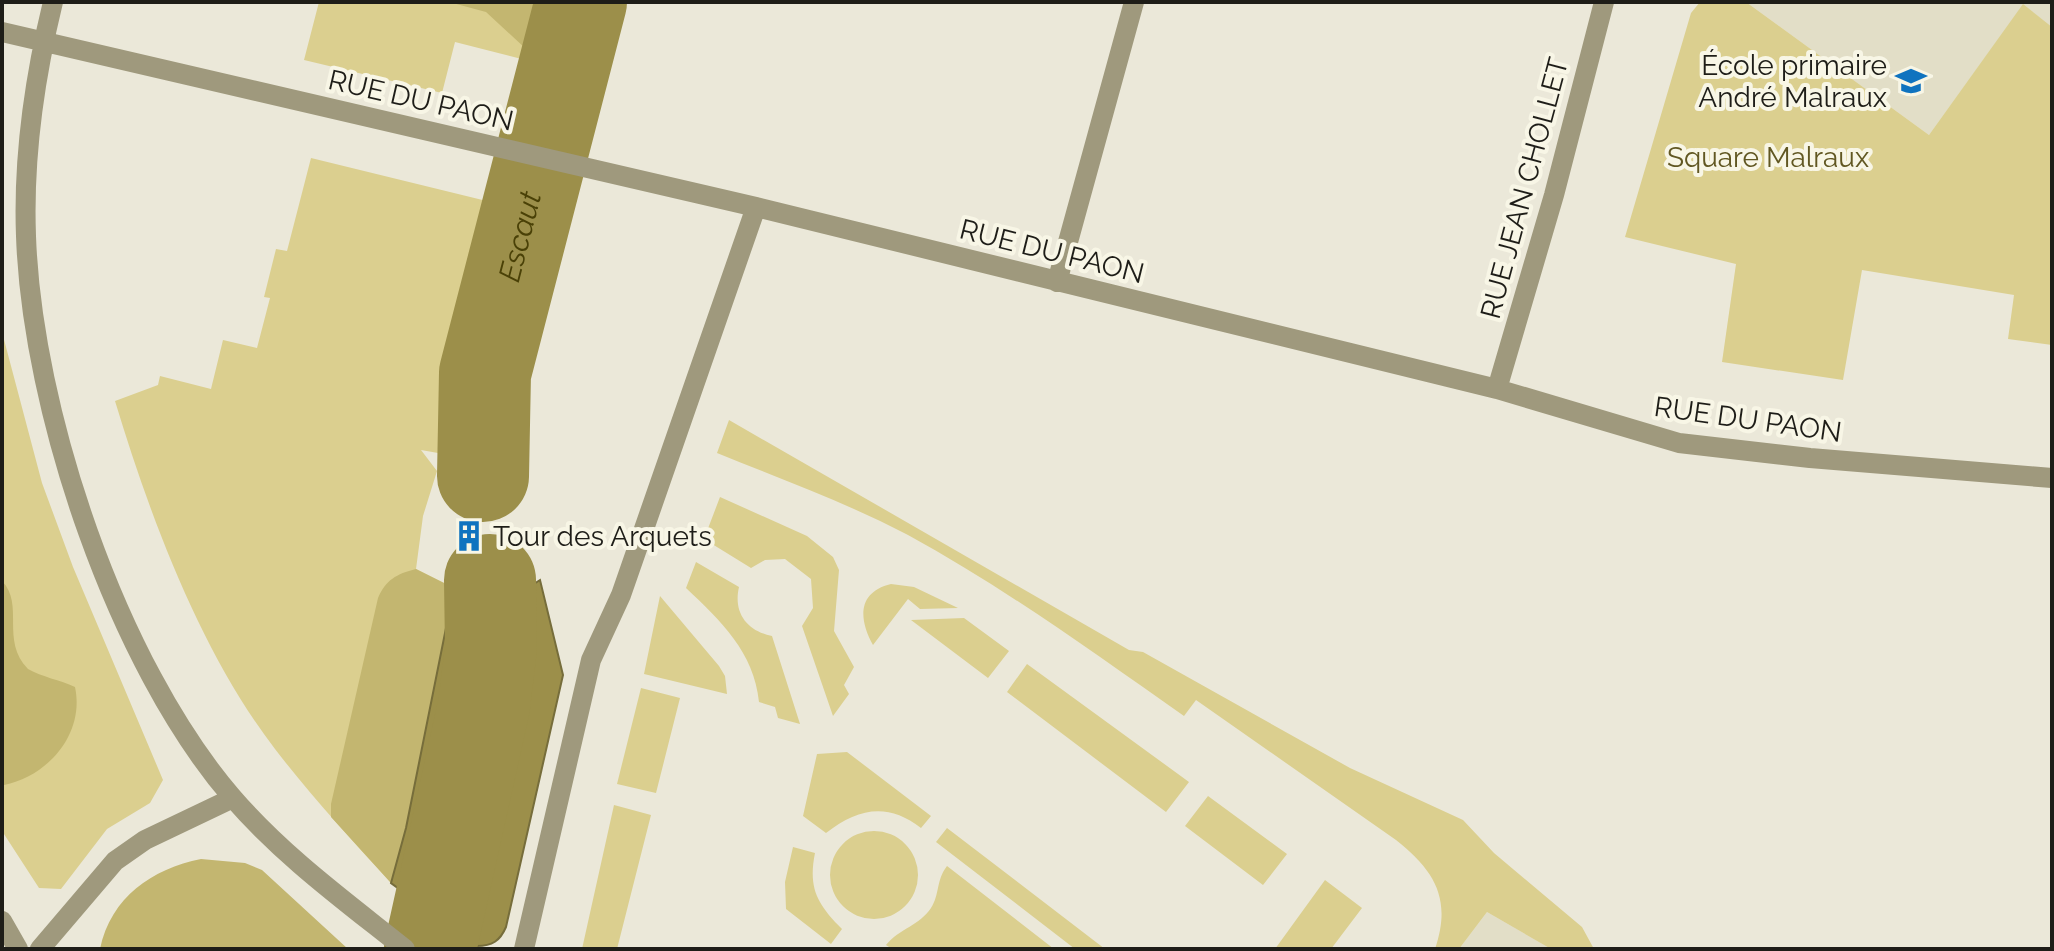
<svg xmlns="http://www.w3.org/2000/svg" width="2054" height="951" font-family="Raleway,sans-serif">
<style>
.built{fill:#e2dec7}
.green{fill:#dbcf8f}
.forest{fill:#c3b670}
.water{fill:#9c8f4a;stroke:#766d3b;stroke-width:2}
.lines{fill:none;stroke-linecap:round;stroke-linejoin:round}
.river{stroke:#9c8f4a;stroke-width:92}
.minor{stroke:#9f997d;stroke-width:20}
.labels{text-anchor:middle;stroke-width:8;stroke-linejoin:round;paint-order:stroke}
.poi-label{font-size:28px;fill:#1e1d18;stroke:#f8f6e6;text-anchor:end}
.street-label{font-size:28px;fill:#1e1d18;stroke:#f8f6e6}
.park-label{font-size:28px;fill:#615722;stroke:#f8f6e6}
.water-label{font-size:30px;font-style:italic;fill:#4a4107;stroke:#f8f6e6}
</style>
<rect width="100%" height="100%" fill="#ebe8d9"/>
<path class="built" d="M 1746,2 L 2052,2 L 2052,27 L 2023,5 L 1929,135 Z
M 1487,912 L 1551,949 L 1459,949 Z"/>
<path class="green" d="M 319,2 L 557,2 L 541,64 L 455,42 L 442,93 L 304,60 Z
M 1700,2 L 1746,2 L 1929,135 L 2023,4 L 2052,27 L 2052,345 L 2008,339 L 2014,295 L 1862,270 L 1843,380 L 1722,362 L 1736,264 L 1625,237 L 1691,13 Z
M 311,158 L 503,205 L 438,453 L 421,450 L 437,471 L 423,516 L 416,569 L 454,588 L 391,883 C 351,839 311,796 275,749 C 201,653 150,517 115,401 L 158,385 L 160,376 L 211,389 L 223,340 L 257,348 L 270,298 L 264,297 L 276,249 L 287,251 Z
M 2,332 L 42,483 L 73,567 L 163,780 L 150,803 L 107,829 L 61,889 L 39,888 L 2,831 Z
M 729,420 L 1129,650 L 1143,652 L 1350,768 L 1463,820 L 1494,853 L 1582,927 L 1594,949 L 1551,949 L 1487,912 L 1459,949 L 1435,949 C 1452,899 1435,871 1396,840 L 1196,700 L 1184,716 C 1094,653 1005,588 908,535 C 847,503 781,479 717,453 Z
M 720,497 L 807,536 L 833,557 L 839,570 L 834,631 L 854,667 L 844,685 L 849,694 L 833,716 L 802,626 L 813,608 L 811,579 L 785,559 L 765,560 L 751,568 L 704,539 Z
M 696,562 L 739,587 C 733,613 747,631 772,636 L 800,724 L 778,718 L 775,707 L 759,702 C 754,652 721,621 686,588 Z
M 891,584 L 914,587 L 958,608 L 920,609 L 908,599 L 873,645 C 858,618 858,592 891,584 Z
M 660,596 L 719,666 L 725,676 L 727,694 L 644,674 Z
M 964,618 L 1009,651 L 988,678 L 911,620 Z
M 1027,664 L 1189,782 L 1166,812 L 1007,692 Z
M 641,688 L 680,698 L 656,793 L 617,784 Z
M 847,752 L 931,816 L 921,828 C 888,802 858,808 826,833 L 803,816 L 817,754 Z
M 1208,796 L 1287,854 L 1263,885 L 1185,826 Z
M 614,805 L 651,815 L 617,949 L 582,949 Z
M 947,828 L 1105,949 L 1075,949 L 936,842 Z
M830 875a44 44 0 1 1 88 0a44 44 0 1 1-88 0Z
M 793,847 L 815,853 C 808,888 817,904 842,929 L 831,944 L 786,909 L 785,882 Z
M 947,866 L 1054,949 L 892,949 L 886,945 C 899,929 920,925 931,908 C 940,894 936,880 947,866 Z
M 1325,880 L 1362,908 L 1331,949 L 1275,949 Z"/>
<path class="forest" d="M 449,2 L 608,2 L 561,58 L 526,49 L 486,12 Z
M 416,569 L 454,588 L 406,828 L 391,883 L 331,817 L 331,804 L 378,598 C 386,580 396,574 416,569 Z
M 2,581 C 25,605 0,640 28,669 C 42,677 60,680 75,687 C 85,734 48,776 4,785 Z
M 201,859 L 245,863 L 262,870 L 348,949 L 100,949 C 111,897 152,869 201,859 Z"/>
<path class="water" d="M 508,578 L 523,591 L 540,580 L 563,675 L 506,927 C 500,941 492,946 477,946 L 391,883 L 406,828 L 454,588 Z"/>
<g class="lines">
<g class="river">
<path id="s1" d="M 483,476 L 485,373 L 581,2"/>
<path d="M 430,949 L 484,706 L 491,648 L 490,580"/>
</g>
<path class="minor" d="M 53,2 C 34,80 23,156 26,236 C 32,411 117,664 232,797 C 283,856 345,901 405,949
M 2,32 L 756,207 L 1497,389 L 1679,443 L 1810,458 L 2052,478
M 1057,282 L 1134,2
M 1497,389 L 1554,195 L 1604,2
M 2,921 L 18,949
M 40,949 L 115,861 L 145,840 L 233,798
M 524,949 L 591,660 L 621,595 L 756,207"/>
</g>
<defs>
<symbol id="school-bare" viewBox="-9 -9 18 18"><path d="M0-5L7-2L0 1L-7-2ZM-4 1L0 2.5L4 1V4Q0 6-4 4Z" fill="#0f73bf" stroke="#f8f6e6" stroke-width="2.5" paint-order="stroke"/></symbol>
<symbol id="building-bare" viewBox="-9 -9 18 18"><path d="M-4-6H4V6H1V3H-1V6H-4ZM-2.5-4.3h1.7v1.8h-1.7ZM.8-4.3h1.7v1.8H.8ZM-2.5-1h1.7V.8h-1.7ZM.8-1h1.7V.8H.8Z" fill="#0f73bf" stroke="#f8f6e6" stroke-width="2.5" paint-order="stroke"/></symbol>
</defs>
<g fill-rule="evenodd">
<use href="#school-bare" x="1889" y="59" width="44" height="44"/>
<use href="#building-bare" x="447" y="514" width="44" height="44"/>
</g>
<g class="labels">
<g class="poi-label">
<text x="1887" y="75">École primaire<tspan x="1887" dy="32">André Malraux</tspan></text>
<text x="493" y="546" text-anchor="start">Tour des Arquets</text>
</g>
<g class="street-label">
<text transform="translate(421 100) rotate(13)" y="10">RUE DU PAON</text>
<text transform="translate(1524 188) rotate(-75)" y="10">RUE JEAN CHOLLET</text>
<text transform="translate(1052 251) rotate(14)" y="10">RUE DU PAON</text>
<text transform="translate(1748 419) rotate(8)" y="10">RUE DU PAON</text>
</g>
<g class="park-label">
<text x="1768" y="167">Square Malraux</text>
</g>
<g class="water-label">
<text dy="10" stroke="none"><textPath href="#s1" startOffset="244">Escaut</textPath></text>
</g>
</g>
<rect width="2054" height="951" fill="none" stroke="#1e1d18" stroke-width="8"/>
</svg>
